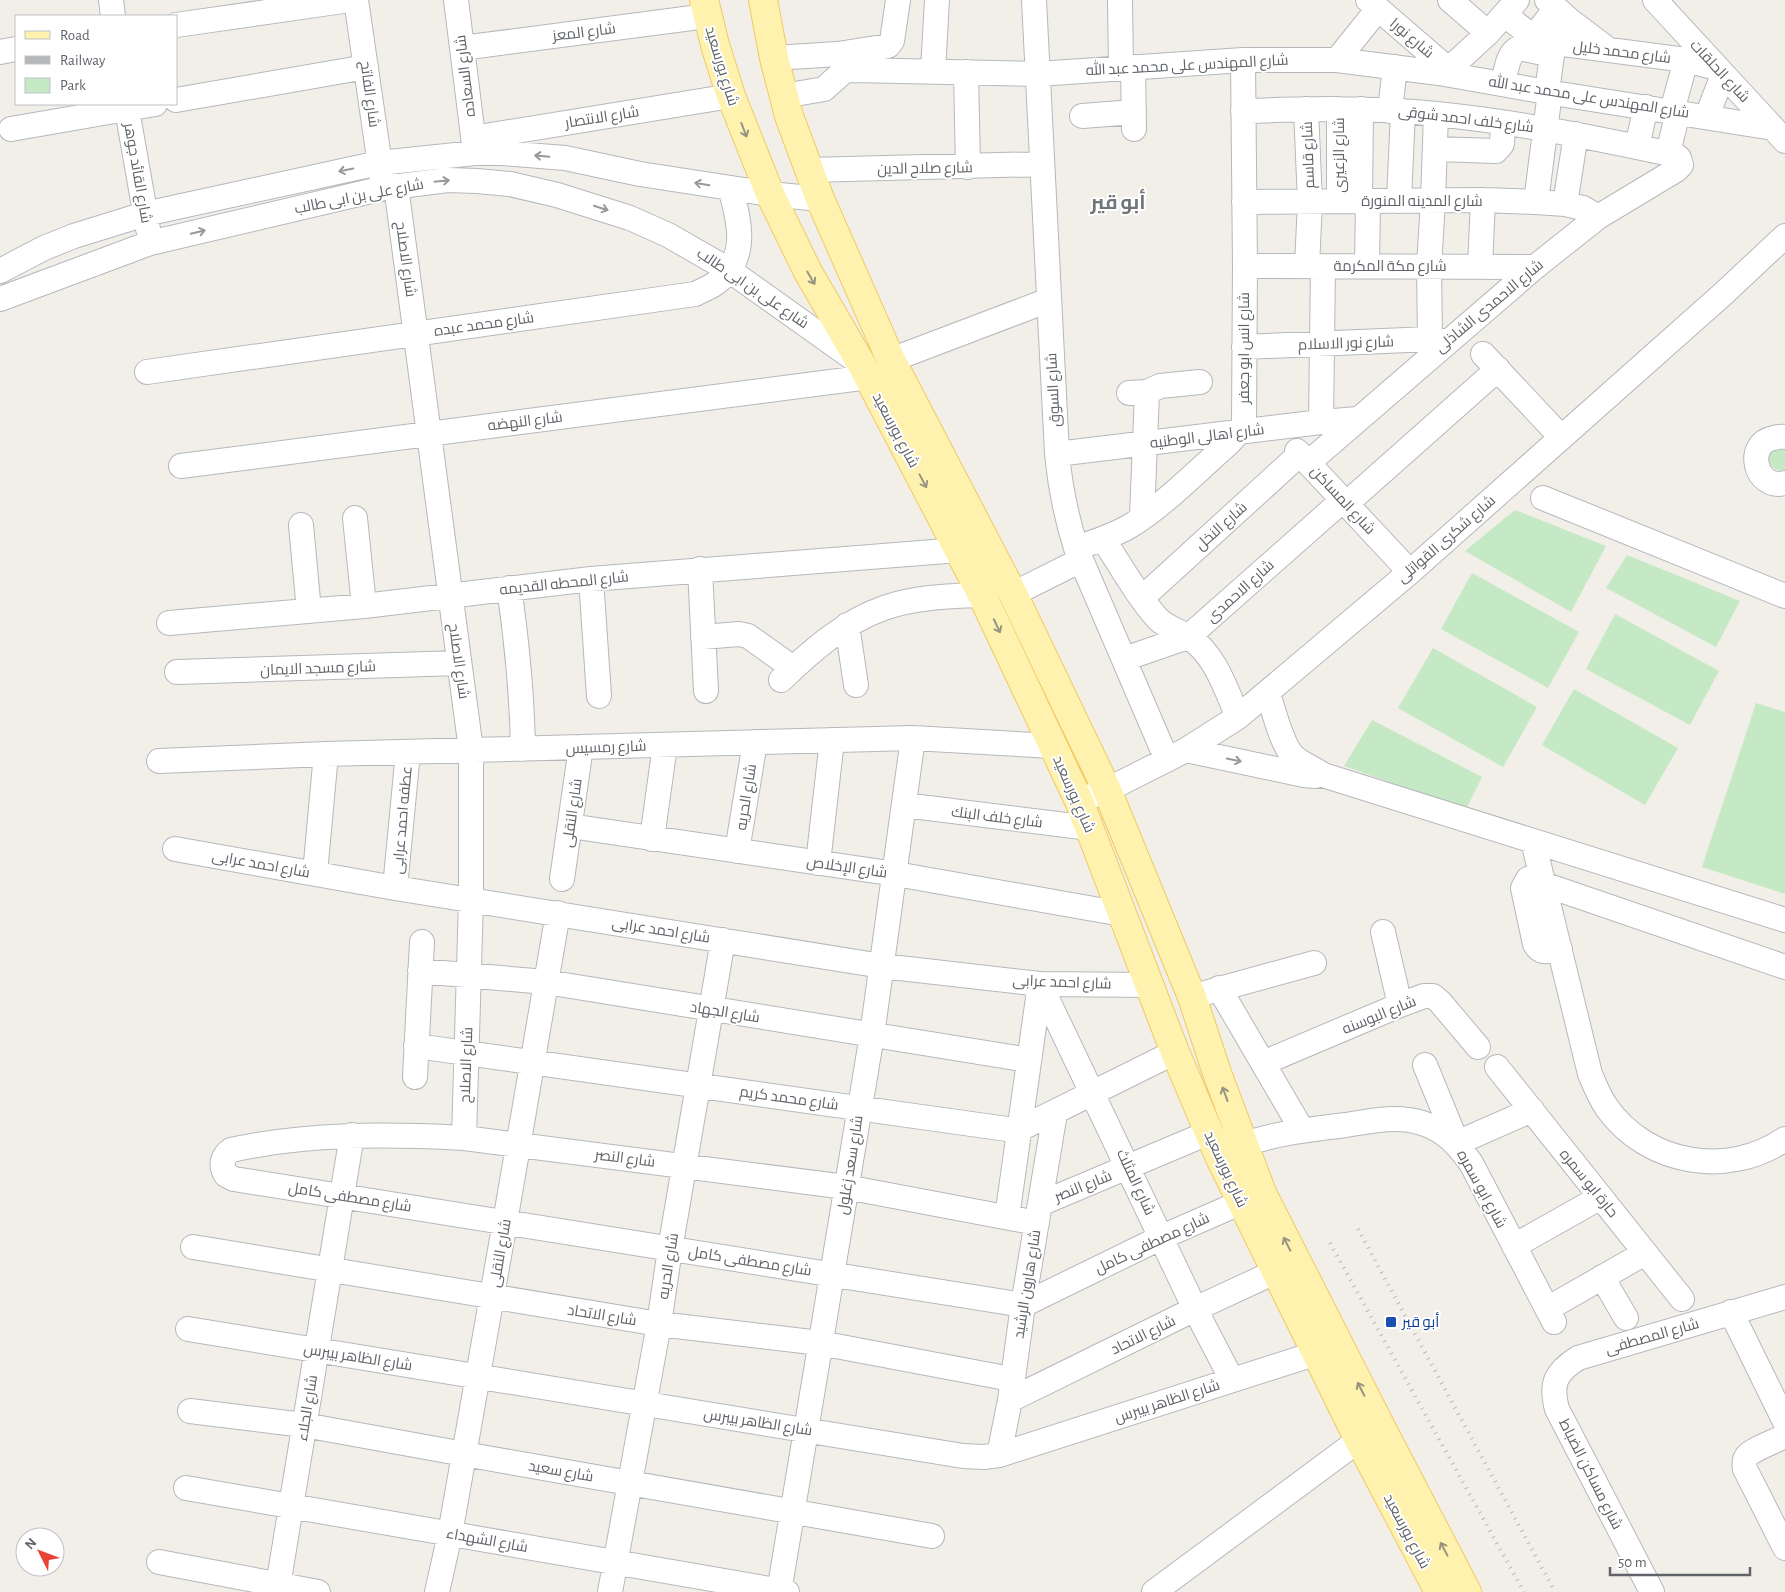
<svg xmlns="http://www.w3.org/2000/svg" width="1785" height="1592" font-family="'Alegreya Sans',Cairo,sans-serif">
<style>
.green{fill:#c5e8c5}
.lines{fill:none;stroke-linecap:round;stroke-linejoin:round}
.minor-casing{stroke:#b5b8bc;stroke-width:26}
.major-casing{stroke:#f2c960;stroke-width:30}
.minor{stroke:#fff;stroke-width:24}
.major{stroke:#fff2af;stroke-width:28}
.rail{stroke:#b6b7b8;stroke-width:4;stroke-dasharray:1 6;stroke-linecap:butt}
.oneway{stroke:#979581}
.oneway2{stroke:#979a9d}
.transit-dot{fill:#1a4fb4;stroke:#fff;stroke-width:2}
.labels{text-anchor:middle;stroke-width:4;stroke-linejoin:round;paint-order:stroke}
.street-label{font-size:15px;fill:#5f6368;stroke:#fff}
.transit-label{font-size:15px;fill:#164399;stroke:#fff;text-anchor:start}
.district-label{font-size:20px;font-weight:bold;fill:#70757a;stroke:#fff}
</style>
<rect width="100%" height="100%" fill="#f1efe8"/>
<path class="green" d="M 1785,444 L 1785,470 C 1773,472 1766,462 1770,451 Z
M 1515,510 L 1606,546 L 1571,612 L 1465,551 Z
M 1627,555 L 1740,601 L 1716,647 L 1606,588 Z
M 1472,573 L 1579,632 L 1548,688 L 1441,629 Z
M 1615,614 L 1719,671 L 1690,725 L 1586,669 Z
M 1433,648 L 1537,707 L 1503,767 L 1398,708 Z
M 1574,689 L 1678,748 L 1645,805 L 1542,745 Z
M 1756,703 L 1785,712 L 1785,894 L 1702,867 Z
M 1372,720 L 1482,777 L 1466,809 L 1344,766 Z"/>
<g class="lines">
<defs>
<path id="minor" d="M 111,0 L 113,16
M 356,0 L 382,179
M 456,0 L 475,152
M 1034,0 L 1057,454 C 1060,486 1066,516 1076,548 L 1167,760
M 1120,0 L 1121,68
M 1368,0 L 1456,76
M 1450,0 L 1488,33
M 1547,0 L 1568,19 L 1609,50
M 1655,0 L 1785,141
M 1505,15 L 1528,33 L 1536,34 L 1556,8
M 176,25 L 350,0
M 1556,43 L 1686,60 L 1716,68
M 462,48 L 707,16
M 0,52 L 16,49
M 774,58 L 838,54 L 888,46 L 892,41 L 898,0
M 1337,60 L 1378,9
M 1133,67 L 1134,129
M 1449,69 L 1488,33 L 1517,0
M 933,71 L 937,0
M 966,72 L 968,167
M 1503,84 C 1506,72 1507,53 1519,48 L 1552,55
M 1547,92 L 1552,55 L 1563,30
M 784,96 L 824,89 L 844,71 L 853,70 L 1038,74 L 1243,60 L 1337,60 L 1439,73 L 1547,92 L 1773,128
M 176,100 L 366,67
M 126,104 L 148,229
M 1306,109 L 1310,202 L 1307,266
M 1243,111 C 1307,109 1372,107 1436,114 C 1517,122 1596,138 1675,155 L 1679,158 L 1681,165 L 1676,170 L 1598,217 L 1535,267 L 1308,463
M 1390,111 L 1395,67
M 1672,111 L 1686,60
M 1082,116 L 1134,112
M 1707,116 L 1723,75
M 11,129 L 155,104
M 473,138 L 731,96
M 1637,146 L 1646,107
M 1435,149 L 1496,151 L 1502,144 L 1503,123
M 1668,153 L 1678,112
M 809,170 L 1042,164
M 396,186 L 471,750 L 471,900 L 464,1138
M 1339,201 L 1339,109
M 1360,201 L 1361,109
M 1399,201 L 1403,111
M 1244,202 L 1483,200 L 1536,202 L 1565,204 L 1583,208 L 1598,217
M 1536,202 L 1550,92
M 1565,204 L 1576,134
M 1245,266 L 1535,267
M 1367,266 L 1368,201
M 1480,267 L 1483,200
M 0,271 L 44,248 L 74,236 L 145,214 L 379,163 L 475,153 L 502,153 L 565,158 L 640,174 L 770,194 L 820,199
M 0,299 L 150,243 L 384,188 L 448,180 L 477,181 L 510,184 L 557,195 L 630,218 L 668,235 L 729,270 L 861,364
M 1430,339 L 1429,266 L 1433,201 L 1436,114
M 1244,347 L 1430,339 L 1446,341
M 1483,354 L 1561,437
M 891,360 L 1049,300
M 147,372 L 695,294 C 701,291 708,288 713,285 C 750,261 740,222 730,188
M 1129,393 L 1147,392 L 1160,386 L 1200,382
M 1321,422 L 1323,266
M 1785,437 C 1781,436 1778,437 1774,438 C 1744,443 1755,491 1785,483
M 1297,451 L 1410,572
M 1057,454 L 1321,422 L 1358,419
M 181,466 L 869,377
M 1543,498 L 1785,596
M 1346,504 L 1498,369
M 1142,517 L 1147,392
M 355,518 L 364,606
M 301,525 L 309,611
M 1103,539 C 1121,566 1137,596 1158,619 C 1167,628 1178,630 1188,637 C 1215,653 1226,690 1238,717
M 1076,548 C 1094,542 1113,536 1130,526 C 1163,506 1198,470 1228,444 L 1239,432 L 1244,423 L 1245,266 L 1243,60
M 700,569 L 706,691
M 591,579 L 599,696
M 509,588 C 517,642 522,695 523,749
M 1013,594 L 1081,560
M 1142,598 L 1300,454
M 169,623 L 364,606 L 591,579 L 959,550
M 847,625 L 856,685
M 703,637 L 739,634 L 748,636 L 793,668
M 1124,659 L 1188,637 L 1343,500
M 177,672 L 459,663
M 781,680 C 811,651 844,622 884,608 C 915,597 949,596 982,595
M 1268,693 C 1273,709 1282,745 1293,756 C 1301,764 1314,768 1323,775 L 1785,920
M 1186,750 L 1304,775 L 1316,776
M 159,761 L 326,754 L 913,738 L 1052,746
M 1079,801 L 1107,790 L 1186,750 L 1238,717 L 1410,572 L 1723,294 L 1785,236
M 904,805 L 1090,828
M 570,826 L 896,874 L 1122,914
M 652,839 L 665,745
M 1533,841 L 1590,1074 C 1595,1086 1600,1098 1607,1108 C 1648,1165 1728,1178 1785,1139
M 175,849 L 395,888 L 882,966 L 1040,984 L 1150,985
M 737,851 L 755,742
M 818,863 L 832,740
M 315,873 L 326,754
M 1541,876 L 1528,879 L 1523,888 L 1535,944 C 1541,955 1550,951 1560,949
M 562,879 L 581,747
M 1543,884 L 1785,967
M 395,888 L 408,752
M 1383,932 L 1400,1005
M 420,971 L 546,982 L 1029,1060
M 1040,984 L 1195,1309 L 1232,1380
M 1219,988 L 1302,1130
M 1205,993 L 1314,963
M 416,1046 L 1007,1129 L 1020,1129 L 1175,1052
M 1263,1063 L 1400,1005 L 1424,996 L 1433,996 L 1440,1002 L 1478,1047
M 1425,1065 L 1457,1143 L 1532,1110
M 1497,1067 L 1682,1299
M 415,1077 L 422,942
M 1227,1152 C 1263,1134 1306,1130 1346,1125 C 1370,1121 1397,1115 1422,1123 C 1445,1130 1457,1144 1471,1163 L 1554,1322
M 1040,1204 L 1208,1133
M 1007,1217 L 1040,984
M 1037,1223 L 846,1187 L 464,1138 C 386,1134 308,1133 231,1150 C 222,1156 220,1166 226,1175 L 234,1179 L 1023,1305 L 1162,1237 L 1258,1195
M 1514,1246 L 1601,1197
M 193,1247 L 659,1324 L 820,1343 L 1011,1379
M 1602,1277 L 1626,1318
M 1547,1309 L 1645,1253
M 1731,1312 L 1785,1422
M 188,1329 L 963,1456 L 984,1457 L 999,1455 L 1317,1353
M 1010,1400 L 1195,1309 L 1277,1271
M 190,1411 L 304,1425 L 464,1454 L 932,1536
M 1785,1436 C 1776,1441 1753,1449 1747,1456 C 1744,1460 1744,1464 1745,1469 L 1785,1548
M 999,1455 L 1010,1400 L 1023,1305 L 1055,1113
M 186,1488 L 787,1592
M 159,1562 L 318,1592
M 277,1592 L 352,1135
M 437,1592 L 450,1534 L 505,1222 L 558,913
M 610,1592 L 659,1324 L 670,1249 L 723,940
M 779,1592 L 872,1035 L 913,738
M 1154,1592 L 1359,1440
M 1652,1592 L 1557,1409 C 1550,1383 1556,1372 1578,1358 L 1785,1297"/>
<path id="major" d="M 704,0 L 715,45 L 731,96 L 770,194 L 808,272 L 862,365 L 982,595 L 1079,801 L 1175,1052 L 1219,1156 L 1359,1440 L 1439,1592
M 763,0 L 774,58 L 789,116 L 820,199 L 891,360 L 1013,594 L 1107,790 L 1192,997 L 1217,1073 L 1262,1193 L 1381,1427 L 1467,1592"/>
</defs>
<use href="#minor" class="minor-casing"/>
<use href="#major" class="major-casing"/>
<use href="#minor" class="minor"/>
<use href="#major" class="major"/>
<path class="rail" d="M 1358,1229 L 1555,1592
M 1330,1243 L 1524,1592"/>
</g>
<defs><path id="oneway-shaft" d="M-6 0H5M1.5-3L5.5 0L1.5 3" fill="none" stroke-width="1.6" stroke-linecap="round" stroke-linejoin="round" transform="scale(1.25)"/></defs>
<g class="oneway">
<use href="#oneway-shaft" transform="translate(744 130) rotate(69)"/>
<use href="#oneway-shaft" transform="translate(811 278) rotate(60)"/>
<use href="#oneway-shaft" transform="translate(923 481) rotate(62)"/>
<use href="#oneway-shaft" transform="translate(997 626) rotate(65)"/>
<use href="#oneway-shaft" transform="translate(1225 1094) rotate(-110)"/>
<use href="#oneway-shaft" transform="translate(1287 1244) rotate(-117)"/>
<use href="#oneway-shaft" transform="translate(1361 1389) rotate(-117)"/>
<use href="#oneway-shaft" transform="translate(1444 1549) rotate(-118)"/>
</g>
<g class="oneway2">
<use href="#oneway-shaft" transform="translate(542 156) rotate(-175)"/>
<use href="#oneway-shaft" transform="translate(346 170) rotate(168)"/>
<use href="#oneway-shaft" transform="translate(442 181) rotate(-6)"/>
<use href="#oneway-shaft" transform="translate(702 184) rotate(-171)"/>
<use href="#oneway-shaft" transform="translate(601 208) rotate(18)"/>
<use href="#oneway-shaft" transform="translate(198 232) rotate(-13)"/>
<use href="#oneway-shaft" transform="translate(1234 760) rotate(12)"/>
</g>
<rect class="transit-dot" x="1385" y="1316" width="12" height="12" rx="2.5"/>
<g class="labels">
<g class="street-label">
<text transform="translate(584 32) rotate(-7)" y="5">شارع المعز</text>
<text transform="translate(1412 38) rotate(40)" y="5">شارع نورا</text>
<text transform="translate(1622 52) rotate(7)" y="5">شارع محمد خليل</text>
<text transform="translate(1187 65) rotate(-3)" y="5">شارع المهندس على محمد عبد الله</text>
<text transform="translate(722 66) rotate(73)" y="5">شارع بورسعيد</text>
<text transform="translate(1720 71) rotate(47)" y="5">شارع الحلقات</text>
<text transform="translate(465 76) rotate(-97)" y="5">شارع السعاده</text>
<text transform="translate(370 94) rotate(82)" y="5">شارع الفاتح</text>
<text transform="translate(1589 97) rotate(9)" y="5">شارع المهندس على محمد عبد الله</text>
<text transform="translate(602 117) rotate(-9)" y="5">شارع الانتصار</text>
<text transform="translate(1466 119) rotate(7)" y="5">شارع خلف احمد شوقى</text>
<text transform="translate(1308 155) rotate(-92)" y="5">شارع قاسم</text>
<text transform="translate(1339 155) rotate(-90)" y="5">شارع الزعيرى</text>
<text transform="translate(925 168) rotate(-1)" y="5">شارع صلاح الدين</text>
<text transform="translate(138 173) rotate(80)" y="5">شارع القائد جوهر</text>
<text transform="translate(359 196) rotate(-11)" y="5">شارع على بن ابى طالب</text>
<text x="1422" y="206">شارع المدينه المنورة</text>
<text transform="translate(406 259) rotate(82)" y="5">شارع الاصلاح</text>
<text x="1390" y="271">شارع مكة المكرمة</text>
<text transform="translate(753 288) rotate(34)" y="5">شارع على بن ابى طالب</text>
<text transform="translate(1489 306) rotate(-40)" y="5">شارع الاحمدى الشاذلى</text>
<text transform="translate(484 324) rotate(-8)" y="5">شارع محمد عبده</text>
<text transform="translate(1346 343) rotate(-2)" y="5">شارع نور الاسلام</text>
<text transform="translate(1244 348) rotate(-90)" y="5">شارع انس ابو جعفر</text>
<text transform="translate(1053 390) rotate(-93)" y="5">شارع السوق</text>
<text transform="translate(525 421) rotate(-7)" y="5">شارع النهضه</text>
<text transform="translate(896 430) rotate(62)" y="5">شارع بورسعيد</text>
<text transform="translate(1207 436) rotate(-7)" y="5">شارع اهالى الوطنيه</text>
<text transform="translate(1343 500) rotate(47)" y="5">شارع المساكن</text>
<text transform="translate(1221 526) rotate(-42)" y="5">شارع النخل</text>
<text transform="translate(1446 539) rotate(-41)" y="5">شارع شكرى القواتلى</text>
<text transform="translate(564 583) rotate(-6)" y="5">شارع المحطه القديمه</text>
<text transform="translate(1240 591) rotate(-42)" y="5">شارع الاحمدى</text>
<text transform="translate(459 661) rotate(82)" y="5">شارع الاصلاح</text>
<text transform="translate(318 668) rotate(-2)" y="5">شارع مسجد الايمان</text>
<text transform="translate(606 747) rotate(-2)" y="5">شارع رمسيس</text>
<text transform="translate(1074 794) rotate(66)" y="5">شارع بورسعيد</text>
<text transform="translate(746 797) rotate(-81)" y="5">شارع الحريه</text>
<text transform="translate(572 813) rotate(-82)" y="5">شارع النقلى</text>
<text transform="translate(997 817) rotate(7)" y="5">شارع خلف البنك</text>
<text transform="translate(402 820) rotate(-85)" y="5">عطفه احمد عرابى</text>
<text transform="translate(261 864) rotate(10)" y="5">شارع احمد عرابى</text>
<text transform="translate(847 867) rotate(8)" y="5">شارع الإخلاص</text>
<text transform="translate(661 930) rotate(9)" y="5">شارع احمد عرابى</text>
<text transform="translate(1062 982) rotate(2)" y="5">شارع احمد عرابى</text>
<text transform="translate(725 1012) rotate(9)" y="5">شارع الجهاد</text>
<text transform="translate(1379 1015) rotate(-22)" y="5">شارع البوسنه</text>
<text transform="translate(466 1065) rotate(-88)" y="5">شارع الاصلاح</text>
<text transform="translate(789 1098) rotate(8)" y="5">شارع محمد كريم</text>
<text transform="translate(625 1158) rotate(7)" y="5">شارع النصر</text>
<text transform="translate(850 1165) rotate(-81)" y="5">شارع سعد زغلول</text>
<text transform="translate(1226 1169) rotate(65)" y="5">شارع بورسعيد</text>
<text transform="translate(1136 1182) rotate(65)" y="5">شارع المثلث</text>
<text transform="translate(1589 1183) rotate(51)" y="5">حارة ابو سمره</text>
<text transform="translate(1083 1186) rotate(-22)" y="5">شارع النصر</text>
<text transform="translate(1482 1189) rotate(61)" y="5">شارع ابو سمره</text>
<text transform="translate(350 1197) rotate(9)" y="5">شارع مصطفى كامل</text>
<text transform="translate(1152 1243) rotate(-25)" y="5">شارع مصطفى كامل</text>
<text transform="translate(500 1253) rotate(-80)" y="5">شارع النقلى</text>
<text transform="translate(750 1261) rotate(9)" y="5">شارع مصطفى كامل</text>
<text transform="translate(668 1266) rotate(-81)" y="5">شارع الحريه</text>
<text transform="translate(1027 1284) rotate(-81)" y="5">شارع هارون الرشيد</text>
<text transform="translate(602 1315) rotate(9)" y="5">شارع الاتحاد</text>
<text transform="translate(1143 1335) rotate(-26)" y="5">شارع الاتحاد</text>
<text transform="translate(1652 1336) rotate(-16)" y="5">شارع المصطفى</text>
<text transform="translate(358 1357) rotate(9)" y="5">شارع الظاهر بيبرس</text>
<text transform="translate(1167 1401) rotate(-18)" y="5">شارع الظاهر بيبرس</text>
<text transform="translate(307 1408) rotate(-81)" y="5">شارع الجلاء</text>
<text transform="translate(758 1422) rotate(9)" y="5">شارع الظاهر بيبرس</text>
<text transform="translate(561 1471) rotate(10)" y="5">شارع سعيد</text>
<text transform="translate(1591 1474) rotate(63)" y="5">شارع مساكن الضباط</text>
<text transform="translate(1407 1531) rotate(62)" y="5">شارع بورسعيد</text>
<text transform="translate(487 1540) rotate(10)" y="5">شارع الشهداء</text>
</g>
<g class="transit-label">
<text x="1402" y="1327">أبو قير</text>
</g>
<g class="district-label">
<text x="1118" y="209">أبو قير</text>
</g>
</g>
<rect x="15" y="15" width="162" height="90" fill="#ffffff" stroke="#bfc1c3"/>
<rect x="25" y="31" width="25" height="8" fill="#fff2af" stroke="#bfc1c3"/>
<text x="60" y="40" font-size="15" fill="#5f6368">Road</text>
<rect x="25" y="56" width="25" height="8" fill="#b6b7b8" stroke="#bfc1c3"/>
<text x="60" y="65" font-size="15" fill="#5f6368">Railway</text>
<rect x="25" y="78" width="25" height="15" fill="#c5e8c5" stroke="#bfc1c3"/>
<text x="60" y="90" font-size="15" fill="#5f6368">Park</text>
<g transform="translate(40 1552) rotate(312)"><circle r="24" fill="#ffffff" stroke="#bfc1c3"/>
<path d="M0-4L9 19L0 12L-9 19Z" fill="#ea4335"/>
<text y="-8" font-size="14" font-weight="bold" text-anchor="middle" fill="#5f6368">N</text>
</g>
<path d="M1610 1567v8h140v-8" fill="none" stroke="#5f6368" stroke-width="2.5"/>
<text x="1618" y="1567" font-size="15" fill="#5f6368" stroke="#ffffff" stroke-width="4" paint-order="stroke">50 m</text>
</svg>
